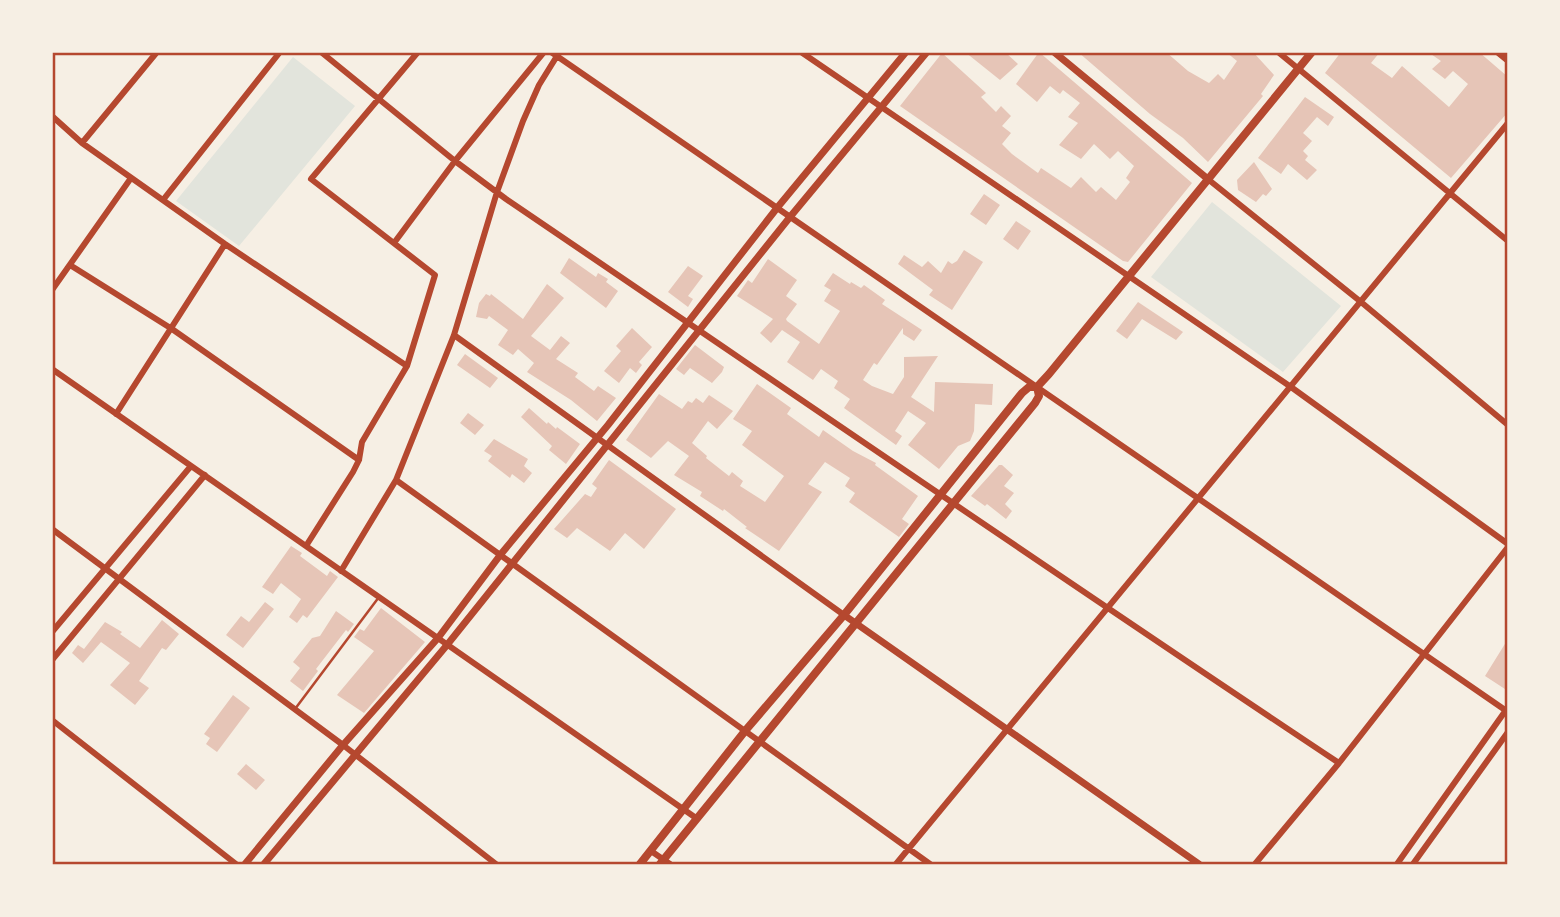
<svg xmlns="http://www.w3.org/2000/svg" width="1560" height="917" font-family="'Fira Sans',sans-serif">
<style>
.green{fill:#e2e4dc}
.building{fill:#e6c5b7}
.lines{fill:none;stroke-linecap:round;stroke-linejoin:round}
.service{stroke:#b5482f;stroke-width:2.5}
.minor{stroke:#b5482f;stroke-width:6}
.tertiary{stroke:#b5482f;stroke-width:7}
.secondary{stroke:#b5482f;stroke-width:8}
.neatline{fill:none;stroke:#b5482f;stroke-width:2.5}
</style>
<rect width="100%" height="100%" fill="#f6efe4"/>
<path class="green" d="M 293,57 L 355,106 L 239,246 L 176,201 Z
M 1212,202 L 1341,306 L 1283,372 L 1151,277 Z"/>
<path class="building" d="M 965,52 L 1005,52 L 1018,64 L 1000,80 Z
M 1039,52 L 1192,183 L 1128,262 L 1123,261 L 900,106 L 942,53 L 986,93 L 981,97 L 996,112 L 1001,106 L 1011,116 L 1002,126 L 1011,133 L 1002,144 L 1012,154 L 1038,173 L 1041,168 L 1071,188 L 1081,177 L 1096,192 L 1101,187 L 1116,200 L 1130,182 L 1126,178 L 1134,166 L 1118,151 L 1110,159 L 1094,144 L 1081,159 L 1059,145 L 1078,123 L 1068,117 L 1080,103 L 1063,90 L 1060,94 L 1050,86 L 1037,102 L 1016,84 Z
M 1078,52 L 1166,52 L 1188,71 L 1209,83 L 1218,74 L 1224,80 L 1237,61 L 1226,52 L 1253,52 L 1274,75 L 1261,94 L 1263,96 L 1208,162 L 1183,138 L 1150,114 Z
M 1341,52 L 1380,52 L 1371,63 L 1392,78 L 1402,66 L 1449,107 L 1468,84 L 1453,71 L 1445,79 L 1432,69 L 1441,61 L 1428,52 L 1479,52 L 1508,77 L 1508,112 L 1451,178 L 1325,73 Z
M 1305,97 L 1334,117 L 1328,126 L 1317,117 L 1303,133 L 1312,141 L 1303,151 L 1308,156 L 1305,160 L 1317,170 L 1307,180 L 1288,164 L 1281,174 L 1258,158 Z
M 1254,162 L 1272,189 L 1266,196 L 1263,194 L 1256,202 L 1238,190 L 1237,180 Z
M 984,194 L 1000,205 L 986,225 L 970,214 Z
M 1016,221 L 1031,231 L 1018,250 L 1003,239 Z
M 964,250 L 983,262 L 952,310 L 929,295 L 933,290 L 898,264 L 904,255 L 922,267 L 928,261 L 941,273 L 948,261 L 952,264 L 957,261 Z
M 569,258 L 596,277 L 598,273 L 608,279 L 606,282 L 618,291 L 606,308 L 560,273 Z
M 768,259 L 797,280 L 786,296 L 797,304 L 786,319 L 787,321 L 819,344 L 840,311 L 824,301 L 831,290 L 824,286 L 833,273 L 850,284 L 851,282 L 861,288 L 864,285 L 885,300 L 882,304 L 922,330 L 914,341 L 903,334 L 903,328 L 900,332 L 877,365 L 874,363 L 863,380 L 872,386 L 893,394 L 904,377 L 904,357 L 938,356 L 911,397 L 934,412 L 935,382 L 993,384 L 992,405 L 975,404 L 974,431 L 970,441 L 958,446 L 939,469 L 908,445 L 926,423 L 908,411 L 895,431 L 902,436 L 896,445 L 844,408 L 850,399 L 834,388 L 838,381 L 821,369 L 813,380 L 787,362 L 800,342 L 782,330 L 771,343 L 760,333 L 773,319 L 737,296 L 748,280 L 752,283 Z
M 688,266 L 703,276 L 688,296 L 693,299 L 688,307 L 668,292 Z
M 547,284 L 564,298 L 531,336 L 550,350 L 561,336 L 570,343 L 556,359 L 578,373 L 575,377 L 594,391 L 598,386 L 616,398 L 597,421 L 571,400 L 527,372 L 534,363 L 518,349 L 513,355 L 498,345 L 508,330 L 489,316 L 487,319 L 476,317 L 479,303 L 486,294 L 490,296 L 491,294 L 523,319 Z
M 1138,302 L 1183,332 L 1176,340 L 1142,319 L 1127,339 L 1116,331 Z
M 632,328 L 652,347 L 639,362 L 642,365 L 636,373 L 630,368 L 619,383 L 604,371 L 621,351 L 616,346 Z
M 695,345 L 724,367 L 722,372 L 712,383 L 690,368 L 684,375 L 676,369 Z
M 465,354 L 498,378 L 490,388 L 457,365 Z
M 757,384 L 791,408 L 787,414 L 819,437 L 823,430 L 853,451 L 876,463 L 875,465 L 918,496 L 902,519 L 909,524 L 899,537 L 849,502 L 855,493 L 845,486 L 850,478 L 825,462 L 808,484 L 822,492 L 779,551 L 745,528 L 747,527 L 724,509 L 723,511 L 700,496 L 702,492 L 674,475 L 689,456 L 668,441 L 651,458 L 626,440 L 659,394 L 682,409 L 688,401 L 692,403 L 696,398 L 703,403 L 709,395 L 733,411 L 717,429 L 708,421 L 692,443 L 707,456 L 706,458 L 729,476 L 732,472 L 743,481 L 740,486 L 765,502 L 784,476 L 742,445 L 752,431 L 733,419 Z
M 529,408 L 547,424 L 548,422 L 556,429 L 557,427 L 580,444 L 566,464 L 549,450 L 552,446 L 521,417 Z
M 468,413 L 484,425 L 475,435 L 460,423 Z
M 494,439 L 528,459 L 524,466 L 532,473 L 524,483 L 512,474 L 510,478 L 488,461 L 492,456 L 484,451 Z
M 609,460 L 676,509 L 644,549 L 625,533 L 610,551 L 577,528 L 567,538 L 554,529 L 585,494 L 591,497 L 597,488 L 592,484 Z
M 999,465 L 1002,465 L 1013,475 L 1004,486 L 1014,493 L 1005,504 L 1012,511 L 1006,519 L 987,504 L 985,506 L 971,496 Z
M 291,546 L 302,553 L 300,556 L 327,576 L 330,571 L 338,577 L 307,618 L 303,615 L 297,623 L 289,617 L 301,599 L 281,583 L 273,594 L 262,587 Z
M 265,602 L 274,609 L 243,648 L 226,635 L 241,616 L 249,622 Z
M 381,608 L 425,642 L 364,713 L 337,695 L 374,651 L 354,637 L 360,629 L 364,631 Z
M 336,611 L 354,624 L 348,632 L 346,630 L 316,669 L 318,671 L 303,691 L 290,681 L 300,668 L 293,662 L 312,638 L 320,636 Z
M 162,620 L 179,634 L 166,650 L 162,648 L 139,681 L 149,688 L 135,705 L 110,685 L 130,663 L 101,642 L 83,663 L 72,653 L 78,645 L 84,649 L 105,622 L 122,632 L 120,634 L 140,648 Z
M 1508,639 L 1508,691 L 1485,676 Z
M 233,695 L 250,708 L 217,752 L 206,744 L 210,738 L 204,734 Z
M 246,764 L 265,780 L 256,790 L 237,774 Z"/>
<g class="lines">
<path class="service" d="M 295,709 L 379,597"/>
<path class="minor" d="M 321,52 L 455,161 L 506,199 C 783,387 1059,577 1339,763
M 551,52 L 1508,712
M 801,52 L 1291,387 L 1508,544
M 1278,52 L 1508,241
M 1497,52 L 1508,61
M 52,116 L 82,143 L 225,244 L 407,366
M 82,143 L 157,52
M 1209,180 L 1361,302 L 1508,425
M 163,200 L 280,52
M 394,243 L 455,161 L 544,52
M 70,265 L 172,329 L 359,460
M 52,290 L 131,178
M 454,335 L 844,615
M 52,369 L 696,818
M 116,414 L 225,244
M 396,480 L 930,864
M 52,529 L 343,745 L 496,864
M 306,546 L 353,472 L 359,460 L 362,442 L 407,366 L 435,275 L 311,179 L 418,52
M 341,571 L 396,480 L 454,335 L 497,192 L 523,121 L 539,85 L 557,56
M 52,632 L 191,466
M 52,660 L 205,475
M 52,720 L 236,864
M 651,851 L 670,864
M 896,864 L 1508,123
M 1255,864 L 1339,763 L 1508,547
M 1397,864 L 1506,710
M 1413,864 L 1508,732"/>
<path class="tertiary" d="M 1054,52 L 1209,180
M 844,615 L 1199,864
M 245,864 L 343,745 L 438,638 L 501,554 L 608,425 L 777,208 L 906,52
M 264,864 L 447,645 L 790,217 L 927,52"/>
<path class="secondary" d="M 640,864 L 745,731 L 844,615 L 1022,393 L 1029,387 L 1037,387 L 1049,374 L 1312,52
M 660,864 L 1035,403 L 1039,396 L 1037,387"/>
</g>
<rect width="1560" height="917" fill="none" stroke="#f6efe4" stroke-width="108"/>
<rect x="54" y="54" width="1452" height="809" class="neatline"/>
</svg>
